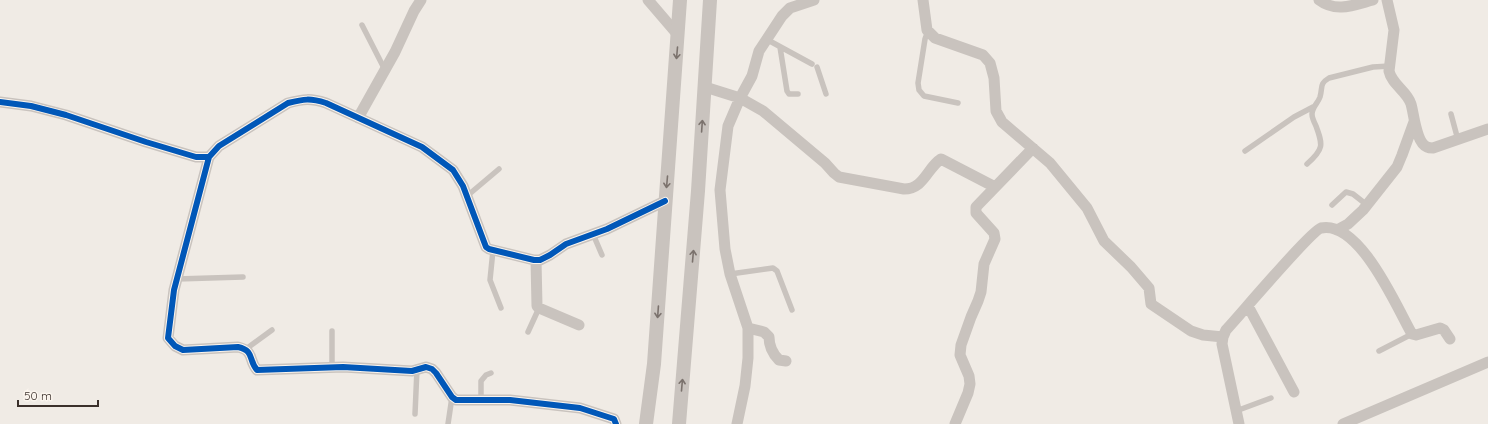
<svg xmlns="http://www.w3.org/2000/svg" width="1488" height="424" font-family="Quicksand,sans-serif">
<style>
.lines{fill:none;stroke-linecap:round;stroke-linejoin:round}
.service{stroke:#c9c3be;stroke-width:5.5}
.minor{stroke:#c9c3be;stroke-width:11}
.tertiary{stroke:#c9c3be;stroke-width:14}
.cycleway-casing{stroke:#fbf5ee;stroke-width:8}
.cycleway{stroke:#0057b8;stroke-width:6}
.oneway{stroke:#7b726d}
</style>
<rect width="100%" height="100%" fill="#f0ebe5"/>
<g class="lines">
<path class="service" d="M 362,25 L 385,70
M 928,31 L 925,39 L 918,83 L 919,90 L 924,96 L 958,103
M 766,39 L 812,64
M 780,47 L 787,91 L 789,94 L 798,94
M 817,67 L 826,94
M 1451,114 L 1458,140
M 1245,151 L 1294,117 L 1313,107
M 1307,164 C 1324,149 1323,145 1316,126 C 1314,122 1312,118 1312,114 C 1312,107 1318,103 1320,97 C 1323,87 1319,84 1329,78 L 1373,67 L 1390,66
M 467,196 L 499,169
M 1332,205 L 1346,192 L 1353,194 L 1367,205
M 593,234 L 602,255
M 493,250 L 490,280 L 501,308
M 730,274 L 773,268 L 777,271 L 792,310
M 177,279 L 243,277
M 528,332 L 539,308
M 246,349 L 272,330
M 1379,351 L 1412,334
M 332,367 L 332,331
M 481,400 L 481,381 L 486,375 L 491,373
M 1236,411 L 1271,398
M 415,414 L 417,369
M 448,424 L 452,397"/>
<path class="minor" d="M 648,0 L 678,35
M 923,0 L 927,30 L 935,38 L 983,55 L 990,63 L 994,78 L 996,111 L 1002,122 L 1050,163 L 1087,208 L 1104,241 L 1131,267 L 1149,288 L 1151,304 L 1191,331 L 1203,335 L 1223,337
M 1319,0 C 1336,13 1354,5 1373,0
M 1387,0 L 1394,30 L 1389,71 C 1392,85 1407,91 1411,104 C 1414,114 1416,143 1427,147 C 1429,148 1431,148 1433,148 L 1488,129
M 705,87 L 740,98 L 763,111 L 825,163 L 834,173 L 839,177 L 904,189 C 924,189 927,168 941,159 L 995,187
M 0,102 L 31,106 L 66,115 L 146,142 L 196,157 L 209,157 L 219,146 L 288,103 C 304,99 310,98 326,103 L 422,147 L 453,170 L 463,186 L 486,247 L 489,249 L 534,260 L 540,260 L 550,255 L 566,244 L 607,229 L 665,201
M 358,118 L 395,52 L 414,11 L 421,0
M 209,157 L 174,290 L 168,338 L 175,346 L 183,350 L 238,347 C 255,351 248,360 257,370 L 343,367 L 412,371 L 426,367 L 432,369 L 436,373 L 452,397 L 456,400 L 510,400 L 580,408 L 614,419 L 616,424
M 1337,230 L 1348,224 L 1363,210 L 1397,167 L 1402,155 L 1414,122
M 536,260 L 537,306 L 539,308 L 579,325
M 1248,306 L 1294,392
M 748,328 L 764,332 L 769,337 C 769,345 773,354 779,360 L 786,361
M 737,424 L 745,386 L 748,358 L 748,328 L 730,274 L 725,249 L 720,190 L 728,126 L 740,98 L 752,76 L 759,51 L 782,16 L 790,8 L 814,0
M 955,424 L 968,393 L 970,384 L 969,376 L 960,355 L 961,345 L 971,317 L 978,301 L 981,292 L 984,264 L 995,239 L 994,233 L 976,213 L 976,207 L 1033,148
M 1239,424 L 1222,344 L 1223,337 L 1226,330 C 1239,316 1311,231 1321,228 C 1360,220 1397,308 1412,334 L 1416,335 L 1440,328 L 1444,330 L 1450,339
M 1343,424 L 1488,362"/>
<path class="tertiary" d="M 646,424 L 654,364 L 680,0
M 679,424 L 698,191 L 710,0"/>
<defs>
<path id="cycleway" d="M 0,102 L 31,106 L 66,115 L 146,142 L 196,157 L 209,157 L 219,146 L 288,103 C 304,99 310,98 326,103 L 422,147 L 453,170 L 463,186 L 486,247 L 489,249 L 534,260 L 540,260 L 550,255 L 566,244 L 607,229 L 665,201
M 209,157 L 174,290 L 168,338 L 175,346 L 183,350 L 238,347 C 255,351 248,360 257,370 L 343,367 L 412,371 L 426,367 L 432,369 L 436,373 L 452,397 L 456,400 L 510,400 L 580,408 L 614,419 L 616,424"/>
</defs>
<use href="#cycleway" class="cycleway-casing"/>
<use href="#cycleway" class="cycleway"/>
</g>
<defs><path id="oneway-shaft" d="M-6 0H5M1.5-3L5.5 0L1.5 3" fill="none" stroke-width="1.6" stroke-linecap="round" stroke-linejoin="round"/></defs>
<g class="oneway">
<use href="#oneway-shaft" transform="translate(677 53) rotate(95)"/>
<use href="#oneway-shaft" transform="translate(702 126) rotate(-86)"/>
<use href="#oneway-shaft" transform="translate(667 182) rotate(95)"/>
<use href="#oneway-shaft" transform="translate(693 256) rotate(-85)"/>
<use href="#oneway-shaft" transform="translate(658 312) rotate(94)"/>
<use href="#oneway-shaft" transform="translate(682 385) rotate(-85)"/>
</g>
<path d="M18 400v6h80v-6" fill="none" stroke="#3b302b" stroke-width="2"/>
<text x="24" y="400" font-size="12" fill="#3b302b" stroke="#fbf5ee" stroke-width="3" paint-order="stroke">50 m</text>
</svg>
